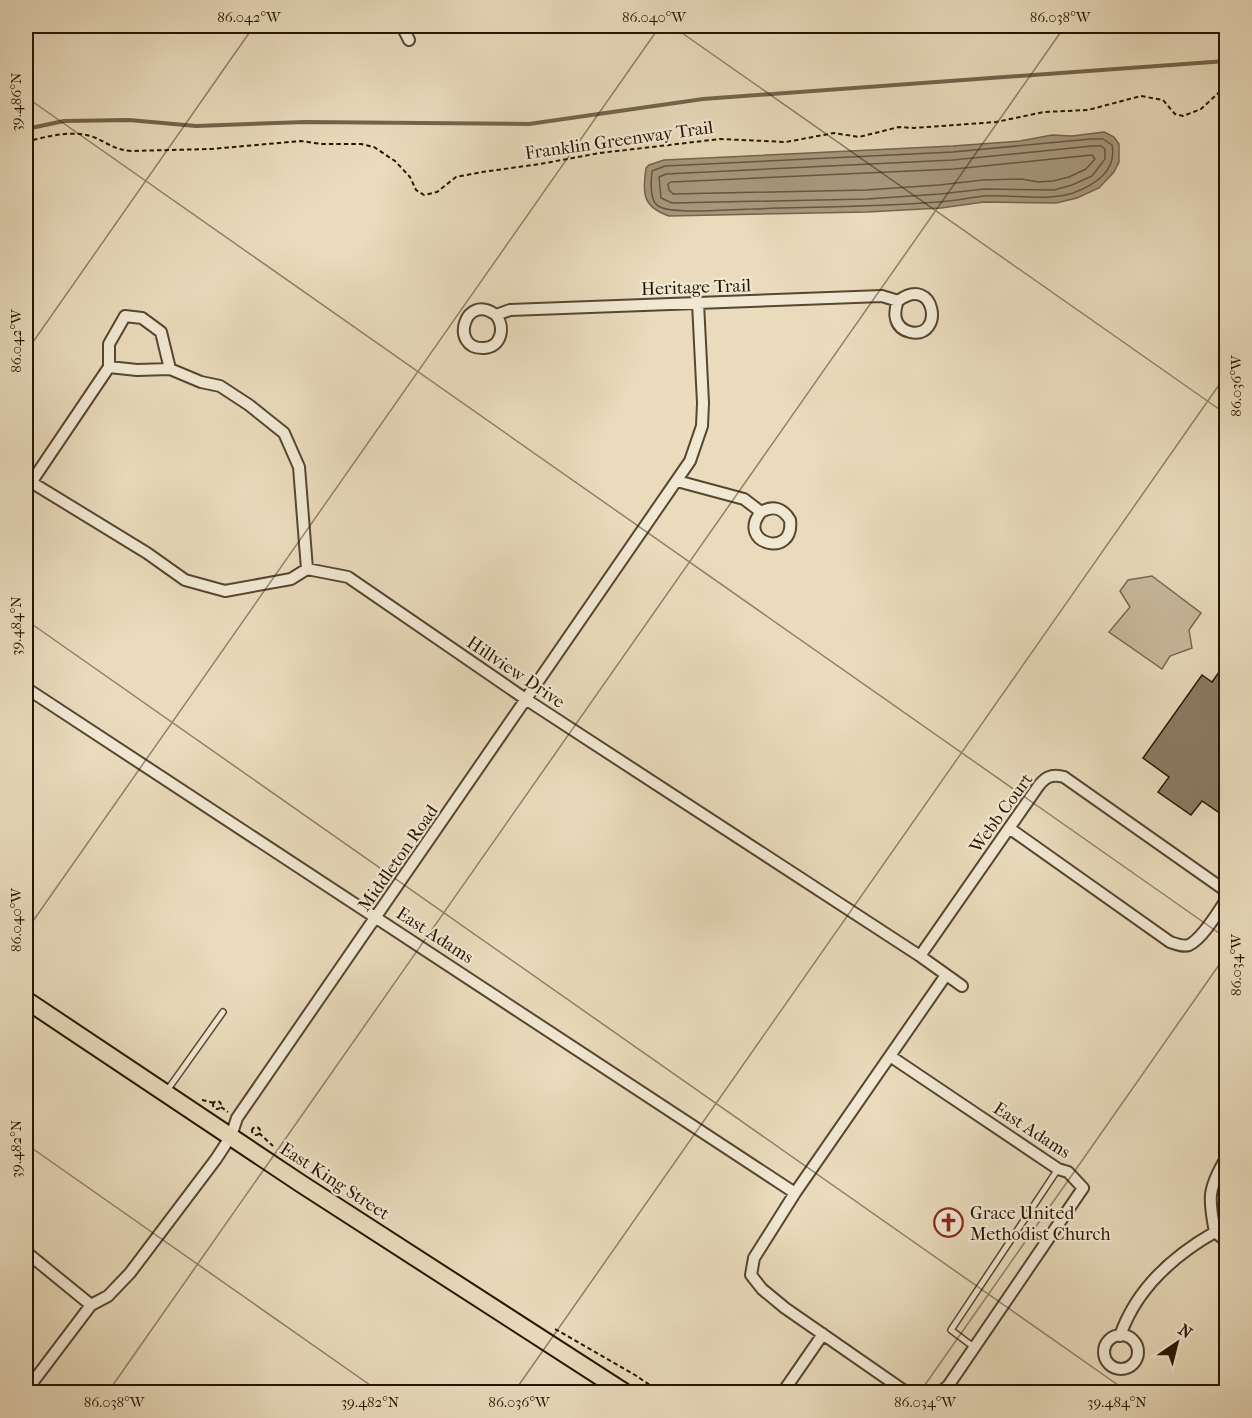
<svg xmlns="http://www.w3.org/2000/svg" width="1252" height="1418" font-family="'IM FELL French Canon',serif">
<style>
.green{fill:#c8b99c;stroke:#77674f;stroke-width:1.5}
.water{fill:#a7987d;stroke:#73644c;stroke-width:1.5}
.lines{fill:none;stroke-linecap:round;stroke-linejoin:round}
.shore{stroke:#665640;stroke-width:1.5}
.stream{stroke:#73644c;stroke-width:4}
.building{fill:#8b7c63;stroke:#261502;stroke-width:1.5}
.lane-casing{stroke:#574630;stroke-width:8}
.street-casing{stroke:#574630;stroke-width:14}
.primary-casing{stroke:#261502;stroke-width:20}
.path{stroke:#261502;stroke-width:2;stroke-dasharray:4.5 3;stroke-linecap:butt}
.lane{stroke:#f1e8d3;stroke-width:5}
.street{stroke:#f1e8d3;stroke-width:10}
.primary{stroke:#e9dbbc;stroke-width:16}
.ticks{fill:none;stroke:#261502;stroke-width:1.5;stroke-opacity:0.45}
.labels{text-anchor:middle;stroke-width:4.5;stroke-linejoin:round;paint-order:stroke}
.street-label{font-size:18px;fill:#261502;stroke:#f1e8d3}
.poi-label{font-size:18px;fill:#261502;stroke:#f1e8d3;text-anchor:start}
.neatline{fill:none;stroke:#261502;stroke-width:2}
.ticks-label{font-size:15px;text-anchor:middle;fill:#261502}
</style>
<rect width="100%" height="100%" fill="#e9dbbc"/>
<filter id="stains"><feTurbulence type="fractalNoise" baseFrequency=".00333" numOctaves="4"/><feColorMatrix values="0 0 0 0 .2 0 0 0 0 .09 0 0 0 0 .02 0 0 0 .5 -.17"/></filter>
<radialGradient id="worn" r=".72"><stop offset=".6" stop-color="#630" stop-opacity="0"/><stop offset="1" stop-color="#630" stop-opacity=".3"/></radialGradient>
<path class="green" d="M 1152,576 L 1201,613 L 1189,630 L 1192,648 L 1170,656 L 1162,669 L 1109,632 L 1130,607 L 1120,591 L 1128,580 Z"/>
<path class="water" d="M 1104,132 L 1114,137 L 1119,144 L 1119,162 L 1114,172 L 1099,188 L 1077,198 L 1056,203 L 984,202 L 941,208 L 867,212 L 669,216 C 643,207 642,194 646,168 L 649,165 L 664,160 L 953,146 L 1020,141 L 1052,135 L 1072,136 Z"/>
<g class="lines">
<path class="shore" d="M 1091,139 L 1103,139 L 1112,145 C 1117,171 1095,185 1073,193 C 1044,202 1014,194 983,196 C 968,198 953,201 938,202 C 876,207 814,207 752,209 C 733,209 672,215 658,206 C 649,200 651,180 652,171 L 665,166 L 953,152 Z
M 1092,146 L 1101,146 L 1105,149 L 1105,159 L 1092,176 L 1072,185 L 1054,190 L 984,189 L 940,194 L 867,199 L 672,203 L 661,198 L 659,177 L 666,174 L 953,160 Z
M 1092,155 L 1095,159 L 1086,169 L 1069,177 L 1053,181 L 1038,182 L 1022,179 L 983,180 L 939,185 L 866,190 L 673,194 L 669,190 L 668,184 L 671,182 L 954,169 Z"/>
<path class="stream" d="M 26,129 L 64,121 L 129,120 L 196,126 L 305,122 L 529,124 L 703,99 L 1226,61"/>
</g>
<path class="building" d="M 1227,661 L 1227,818 L 1202,801 L 1191,815 L 1158,792 L 1169,777 L 1143,758 L 1202,675 L 1212,682 Z"/>
<g class="lines">
<defs>
<path id="lane" d="M 166,1092 L 223,1012
M 975,1348 L 951,1330 L 1058,1169"/>
<path id="street" d="M 402,26 L 409,40
M 496,315 C 505,327 502,347 484,348 C 449,350 464,291 496,315 L 510,310 L 882,296 L 898,301 C 893,313 894,328 910,332 C 945,340 936,273 898,301
M 109,367 L 137,370 L 170,369 L 201,382 L 220,386 L 249,405 L 284,433 L 299,467 L 307,569
M 109,367 L 109,344 L 125,316 L 142,318 L 161,332 L 170,369
M 677,481 L 744,499 L 761,512 C 773,505 783,508 790,520 C 795,560 735,543 761,512
M 31,482 L 147,553 L 185,580 L 225,591 L 291,579 L 307,569 L 348,577 L 527,700 L 920,956 L 962,986
M 26,490 L 109,367
M 26,688 L 795,1193
M 1009,828 L 1170,942 C 1176,944 1183,947 1189,945 C 1203,938 1218,912 1226,900
M 920,956 L 1037,788 C 1044,778 1051,773 1064,777 L 1226,891
M 890,1056 L 1058,1169 L 1068,1172 L 1083,1188 L 948,1386 L 940,1392
M 1215,1232 C 1208,1197 1208,1189 1226,1158
M 1215,1232 L 1226,1241
M 26,1252 L 91,1305
M1104 1352a17 17 0 1 1 34 0a17 17 0 1 1-34 0Z
M 1120,1336 C 1136,1289 1173,1256 1215,1232
M 26,1391 L 91,1305 L 108,1296 L 130,1273 L 216,1159 L 231,1136 L 237,1118 L 690,461 L 702,426 L 703,403 L 698,303
M 783,1392 L 823,1334
M 906,1392 L 785,1308 L 762,1289 L 751,1275 L 754,1258 L 795,1193 L 946,975"/>
<path id="primary" d="M 26,1000 L 300,1183 L 624,1392"/>
</defs>
<use href="#lane" class="lane-casing"/>
<use href="#street" class="street-casing"/>
<use href="#primary" class="primary-casing"/>
<path class="path" d="M 26,142 C 47,136 75,129 96,138 C 109,144 116,150 131,151 L 211,149 L 301,141 L 321,144 L 361,144 L 374,147 L 395,161 L 410,177 L 416,190 L 424,195 L 437,192 L 456,177 L 482,172 L 540,164 L 600,153 L 720,139 L 786,142 L 834,133 L 859,137 L 899,127 L 914,128 L 996,122 L 1044,112 L 1088,110 L 1141,96 L 1163,100 L 1175,114 L 1183,116 L 1201,109 L 1226,86
M 202,1100 L 214,1103
M213 1105a4 4 0 1 1 8 0a4 4 0 1 1-8 0Z
M 221,1107 L 228,1112
M252 1131a4 4 0 1 1 8 0a4 4 0 1 1-8 0Z
M 259,1133 L 273,1146
M 555,1329 L 635,1375 L 660,1392"/>
<use href="#lane" class="lane"/>
<use href="#street" class="street"/>
<use href="#primary" class="primary"/>
</g>
<path class="ticks" d="M 672,26 L 1226,414M 26,97 L 1226,938M 26,352 L 254,26M 26,620 L 1128,1392M 26,931 L 660,26M 26,1144 L 380,1392M 108,1392 L 1065,26M 514,1392 L 1226,375M 920,1392 L 1226,955"/>
<defs>
<symbol id="church-ring" viewBox="-11 -11 22 22"><circle r="9.5" fill="#f1e8d3" stroke="#8f2418" stroke-width="1.5"/><path d="M-1.2-6h2.4v3.5h3.3v2.4h-3.3V6h-2.4V-.1h-3.3v-2.4h3.3Z" fill="#8f2418"/></symbol>
</defs>
<g fill-rule="evenodd">
<use href="#church-ring" x="932" y="1206" width="33" height="33"/>
</g>
<g class="labels">
<g class="street-label">
<text transform="translate(619 140) rotate(-8)" y="6">Franklin Greenway Trail</text>
<text transform="translate(696 287) rotate(-2)" y="6">Heritage Trail</text>
<text transform="translate(516 672) rotate(34)" y="6">Hillview Drive</text>
<text transform="translate(1001 813) rotate(-54)" y="6">Webb Court</text>
<text transform="translate(398 858) rotate(-55)" y="6">Middleton Road</text>
<text transform="translate(435 935) rotate(33)" y="6">East Adams</text>
<text transform="translate(1032 1130) rotate(33)" y="6">East Adams</text>
<text transform="translate(335 1181) rotate(33)" y="6">East King Street</text>
</g>
<g class="poi-label">
<text x="970" y="1219">Grace United<tspan x="970" dy="21">Methodist Church</tspan></text>
</g>
</g>
<rect width="1252" height="1418" fill="none" stroke="#e9dbbc" stroke-width="66"/>
<g transform="translate(1177 1343) rotate(35)" stroke="#f1e8d3" stroke-width="4.5" paint-order="stroke">
<path d="M0-4.5L10 22L0 15L-10 22Z" fill="#261502"/>
<text y="-9" font-size="16" font-weight="bold" text-anchor="middle" fill="#261502">N</text>
</g>
<rect x="33" y="33" width="1186" height="1352" class="neatline"/>
<g class="ticks-label">
<text x="249" y="22">86.042°W</text>
<text x="654" y="22">86.040°W</text>
<text x="1060" y="22">86.038°W</text>
<text transform="translate(16 102) rotate(-90)" y="5">39.486°N</text>
<text transform="translate(16 341) rotate(-90)" y="5">86.042°W</text>
<text transform="translate(1236 386) rotate(-90)" y="5">86.036°W</text>
<text transform="translate(16 626) rotate(-90)" y="5">39.484°N</text>
<text transform="translate(16 920) rotate(-90)" y="5">86.040°W</text>
<text transform="translate(1236 965) rotate(-90)" y="5">86.034°W</text>
<text transform="translate(16 1149) rotate(-90)" y="5">39.482°N</text>
<text x="114" y="1407">86.038°W</text>
<text x="370" y="1407">39.482°N</text>
<text x="519" y="1407">86.036°W</text>
<text x="925" y="1407">86.034°W</text>
<text x="1117" y="1407">39.484°N</text>
</g>
<rect width="100%" height="100%" filter="url(#stains)"/>
<rect width="100%" height="100%" fill="url(#worn)"/>
</svg>
